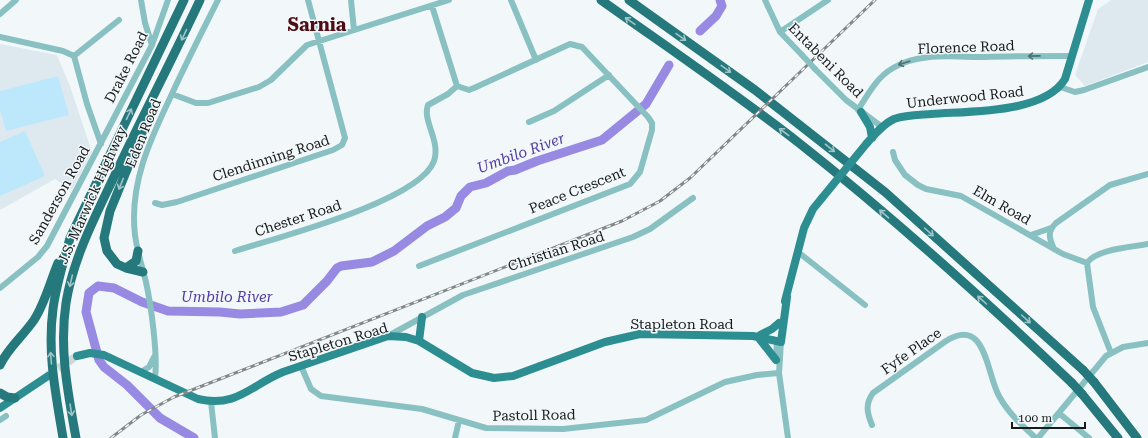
<svg xmlns="http://www.w3.org/2000/svg" width="1148" height="438" font-family="'Roboto Serif',serif">
<style>
.built{fill:#dde9ef}
.green{fill:#bde8fc}
.lines{fill:none;stroke-linecap:round;stroke-linejoin:round}
.river{stroke:#988ae3;stroke-width:9}
.major-tunnel{stroke:#d1d7d9;stroke-width:8;stroke-dasharray:8 4;stroke-linecap:butt}
.minor{stroke:#89c1c3;stroke-width:6}
.major{stroke:#2d8e91;stroke-width:8}
.highway{stroke:#25787b;stroke-width:9}
.rail-casing{stroke:#838788;stroke-width:3}
.rail{stroke:#f2f8fa;stroke-width:1.5;stroke-dasharray:4.5;stroke-linecap:butt}
.minor-bridge{stroke:#89c1c3;stroke-width:6}
.major-bridge{stroke:#2d8e91;stroke-width:8}
.highway-bridge{stroke:#25787b;stroke-width:9}
.oneway{stroke:#a0c5c7}
.oneway2{stroke:#506e6f}
.labels{text-anchor:middle;stroke-width:3;stroke-linejoin:round;paint-order:stroke}
.street-label{font-size:14px;fill:#181a1b;stroke:#f2f8fa}
.water-label{font-size:15px;font-style:italic;fill:#553ca3;stroke:#f2f8fa}
.district-label{font-size:18px;font-weight:bold;fill:#500a13;stroke:#f2f8fa}
</style>
<rect width="100%" height="100%" fill="#f2f8fa"/>
<path class="built" d="M 1111,0 L 1148,0 L 1148,62 L 1085,86 L 1075,75 L 1098,9 Z
M 0,44 L 57,55 L 70,86 L 92,152 L 72,190 L 55,179 L 0,210 Z"/>
<path class="green" d="M 58,76 L 69,115 L 6,131 L 0,110 L 0,91 Z
M 25,131 L 45,176 L 0,196 L 0,142 Z"/>
<g class="lines">
<path class="river" d="M 700,31 L 716,16 L 722,6 L 720,0
M 194,438 L 160,418 L 127,385 L 104,367 L 99,360 L 86,312 L 89,293 L 98,286 L 114,288 L 142,302 L 168,311 L 220,312 L 240,314 L 281,312 L 303,305 L 327,281 L 337,268 L 341,266 L 372,262 L 394,251 L 427,226 L 445,217 L 456,208 L 461,196 L 470,187 L 486,183 L 508,171 L 515,170 L 537,161 L 602,140 L 646,104 L 669,65"/>
<path class="major-tunnel" d="M 48,375 L 77,356"/>
<path class="minor" d="M 141,0 L 145,23 L 152,45
M 351,0 L 354,30
M 511,0 L 536,60
M 765,0 L 780,32 L 802,55
M 0,14 L 16,0
M 780,32 L 828,0
M 0,37 L 63,51 L 74,56
M 74,56 L 87,104 L 101,144
M 74,56 L 119,20
M 815,69 L 846,100 L 882,127
M 1060,87 L 1075,92 L 1084,90 L 1148,67
M 172,94 L 196,103 L 208,103 L 259,87 L 271,80 L 307,45 L 449,0
M 858,110 C 868,94 877,77 893,68 C 918,52 955,57 984,57 C 1013,56 1043,56 1073,56
M 529,122 L 554,111 L 609,75
M 893,152 L 895,160 L 905,175 L 918,185 L 926,189 L 961,196 L 1063,254 L 1087,263
M 155,203 L 162,205 L 177,202 L 333,150 L 342,145 L 345,138 L 308,0
M 1031,235 L 1051,228
M 1054,249 C 1049,238 1047,232 1056,223 L 1110,185 L 1148,174
M 235,251 C 276,238 420,201 434,161 C 441,141 422,121 428,105 L 448,94 L 457,86
M 798,252 L 865,305
M 419,266 L 630,184 L 640,172 L 652,130 L 652,123 L 648,117 L 582,47 L 570,44 L 474,88 L 469,90 L 457,86 L 432,6
M 0,288 L 38,257 L 47,246 L 152,45 L 168,0
M 388,336 L 463,295 L 633,237 L 650,229 L 693,198
M 781,342 L 779,373 L 788,438
M 1111,353 L 1093,307 L 1087,263 C 1096,249 1132,247 1148,244
M 776,358 L 777,341
M 301,366 L 311,389 L 321,396 L 422,409 L 486,428 L 563,429 L 646,420 L 725,382 L 757,375 L 779,373
M 141,372 L 149,367 L 154,357
M 155,378 C 158,355 151,305 146,282 C 142,266 137,251 135,235 C 129,184 150,140 171,96 C 186,63 202,32 218,0
M 211,402 L 215,438
M 1060,414 L 1089,438
M 0,420 L 6,416
M 872,425 C 867,413 865,404 873,393 L 946,341 C 986,316 986,372 999,396 C 1008,413 1022,426 1036,438
M 455,438 L 459,421
M 1038,438 L 1106,356 L 1123,347 L 1148,343"/>
<path class="major" d="M 861,112 L 870,127 L 872,138
M 867,143 C 875,134 883,124 894,119 C 906,115 919,115 931,114 C 968,111 1044,114 1065,79 L 1089,0
M 785,301 L 804,228 L 813,209 L 822,198
M 760,335 L 772,329 L 779,323
M 758,337 L 776,360
M 419,341 L 422,317
M 77,356 L 90,353 L 104,355 L 198,399 C 237,408 251,385 283,372 C 318,360 353,348 388,336 L 406,337 L 419,341 L 472,373 L 494,378 L 513,376 L 605,342 L 640,334 L 753,336 L 781,342 L 787,297
M 0,408 L 48,376"/>
<path class="highway" d="M 601,0 C 667,47 735,93 799,143 C 894,218 985,300 1072,383
M 629,0 L 755,90 L 885,192 L 1083,370
M 126,268 L 136,261 L 138,251
M 143,272 L 126,268 L 117,264 L 107,251 L 104,238 L 110,211 L 148,118
M 0,365 C 8,348 23,336 34,320 C 45,303 50,282 58,263
M 1094,382 L 1137,438
M 0,393 L 7,397 L 15,398
M 1082,394 L 1118,438
M 63,438 C 56,395 47,353 53,309 C 56,285 64,261 70,238 L 184,0
M 76,438 C 68,393 59,349 66,303 C 73,259 94,219 113,179 C 141,119 172,60 200,0"/>
<defs>
<path id="rail" d="M 111,438 L 141,415 L 174,397 L 622,221 L 660,201 L 690,178 L 875,0"/>
</defs>
<use href="#rail" class="rail-casing"/>
<use href="#rail" class="rail"/>
<path class="minor-bridge" d="M 802,55 L 815,69"/>
<path class="major-bridge" d="M 822,198 L 867,143"/>
<path class="highway-bridge" d="M 1083,370 L 1094,382
M 1072,383 L 1082,394"/>
</g>
<defs><path id="oneway-shaft" d="M-6 0H5M1.5-3L5.5 0L1.5 3" fill="none" stroke-width="1.6" stroke-linecap="round" stroke-linejoin="round"/></defs>
<g class="oneway">
<use href="#oneway-shaft" transform="translate(630 21) rotate(-145)"/>
<use href="#oneway-shaft" transform="translate(184 35) rotate(115)"/>
<use href="#oneway-shaft" transform="translate(681 37) rotate(35)"/>
<use href="#oneway-shaft" transform="translate(726 69) rotate(36)"/>
<use href="#oneway-shaft" transform="translate(129 114) rotate(-65)"/>
<use href="#oneway-shaft" transform="translate(784 132) rotate(-143)"/>
<use href="#oneway-shaft" transform="translate(830 148) rotate(39)"/>
<use href="#oneway-shaft" transform="translate(121 184) rotate(112)"/>
<use href="#oneway-shaft" transform="translate(884 214) rotate(-139)"/>
<use href="#oneway-shaft" transform="translate(929 232) rotate(42)"/>
<use href="#oneway-shaft" transform="translate(71 281) rotate(103)"/>
<use href="#oneway-shaft" transform="translate(982 300) rotate(-138)"/>
<use href="#oneway-shaft" transform="translate(1026 319) rotate(42)"/>
<use href="#oneway-shaft" transform="translate(51 358) rotate(-94)"/>
<use href="#oneway-shaft" transform="translate(71 410) rotate(81)"/>
</g>
<g class="oneway2">
<use href="#oneway-shaft" transform="translate(1034 56) rotate(179)"/>
<use href="#oneway-shaft" transform="translate(904 63) rotate(162)"/>
</g>
<g class="labels">
<g class="street-label">
<text transform="translate(966 47) rotate(-2)" y="5">Florence Road</text>
<text transform="translate(826 60) rotate(45)" y="5">Entabeni Road</text>
<text transform="translate(126 67) rotate(-63)" y="5">Drake Road</text>
<text transform="translate(965 97) rotate(-6)" y="5">Underwood Road</text>
<text transform="translate(143 133) rotate(-68)" y="5">Eden Road</text>
<text transform="translate(271 158) rotate(-18)" y="5">Clendinning Road</text>
<text transform="translate(577 190) rotate(-22)" y="5">Peace Crescent</text>
<text transform="translate(59 195) rotate(-61)" y="5">Sanderson Road</text>
<text transform="translate(92 195) rotate(-66)" y="5">J.S. Marwick Highway</text>
<text transform="translate(1002 205) rotate(30)" y="5">Elm Road</text>
<text transform="translate(298 218) rotate(-18)" y="5">Chester Road</text>
<text transform="translate(556 251) rotate(-18)" y="5">Christian Road</text>
<text x="682" y="329">Stapleton Road</text>
<text transform="translate(338 342) rotate(-17)" y="5">Stapleton Road</text>
<text transform="translate(911 351) rotate(-35)" y="5">Fyfe Place</text>
<text transform="translate(534 415) rotate(-1)" y="5">Pastoll Road</text>
</g>
<g class="water-label">
<text transform="translate(521 153) rotate(-20)" y="5">Umbilo River</text>
<text x="227" y="302">Umbilo River</text>
</g>
<g class="district-label">
<text x="317" y="31">Sarnia</text>
</g>
</g>
<path d="M1012 422v6h73v-6" fill="none" stroke="#181a1b" stroke-width="2"/>
<text x="1018" y="422" font-size="12" fill="#181a1b" stroke="#f2f8fa" stroke-width="3" paint-order="stroke">100 m</text>
</svg>
